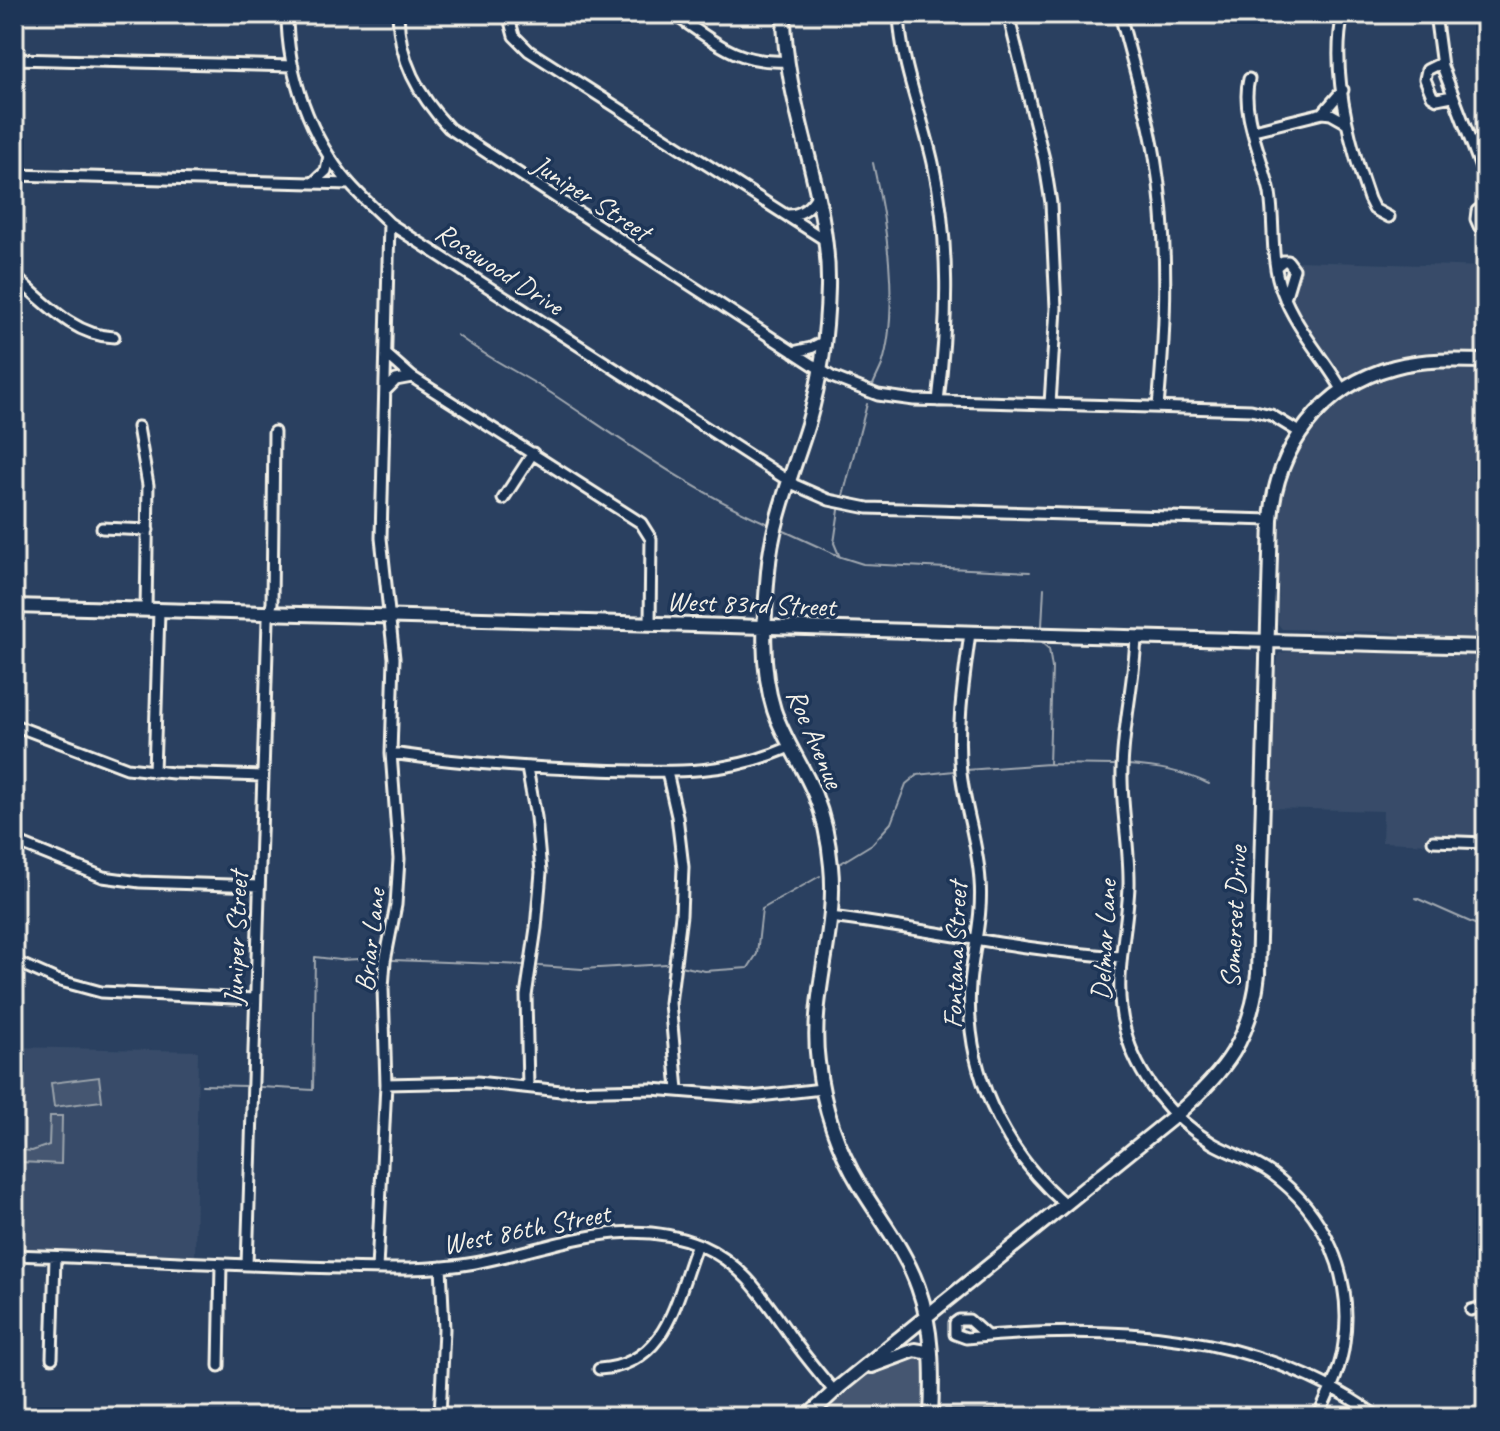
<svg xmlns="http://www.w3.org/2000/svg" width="1500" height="1431" font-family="Caveat,sans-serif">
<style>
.built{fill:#374c69}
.green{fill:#445771;stroke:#9ca4ac;stroke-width:2}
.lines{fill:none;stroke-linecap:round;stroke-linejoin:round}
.stream{stroke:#a1a8b0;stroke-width:2}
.street-casing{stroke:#f4f1e8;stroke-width:15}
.secondary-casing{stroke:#f4f1e8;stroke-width:18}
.street{stroke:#1d3557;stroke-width:9}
.secondary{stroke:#1d3557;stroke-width:12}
.labels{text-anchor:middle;stroke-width:7;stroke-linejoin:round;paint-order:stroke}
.street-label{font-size:28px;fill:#f4f1e8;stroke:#1d3557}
</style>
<rect width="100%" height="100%" fill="#2a4060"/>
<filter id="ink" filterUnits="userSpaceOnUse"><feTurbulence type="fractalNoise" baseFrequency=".0125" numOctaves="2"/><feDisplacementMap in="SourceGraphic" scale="16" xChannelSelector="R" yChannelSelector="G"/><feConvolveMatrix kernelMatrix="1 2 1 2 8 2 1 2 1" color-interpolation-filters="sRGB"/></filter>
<g filter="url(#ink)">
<path class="built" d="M 1298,261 L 1486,267 L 1486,355 L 1400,357 L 1348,377 L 1342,375 L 1293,304 Z
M 1437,366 L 1486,370 L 1486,639 L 1408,636 L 1390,632 L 1282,629 L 1278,624 L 1279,518 L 1290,463 L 1302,443 L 1320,421 L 1354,390 L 1392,371 Z
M 1309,649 L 1486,654 L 1486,846 L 1382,842 L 1383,811 L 1270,808 L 1273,694 L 1277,663 L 1279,653 Z
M 14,1047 L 198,1051 L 195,1260 L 14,1251 Z"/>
<path class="green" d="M 99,1077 L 102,1101 L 54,1107 L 51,1083 Z
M 50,1116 L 62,1116 L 61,1164 L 20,1162 L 21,1150 L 32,1151 L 49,1145 Z
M 914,1356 L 924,1356 L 926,1358 L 931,1417 L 807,1417 L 863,1376 Z"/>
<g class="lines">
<path class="stream" d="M 457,335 C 487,358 520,373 551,393 C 622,440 689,489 766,523
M 872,387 C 875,380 879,372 882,365 C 900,309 886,219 873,163
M 843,496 L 867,404
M 839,510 L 834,543 L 839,555
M 782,530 L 841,557 L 863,564 L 1030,572
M 1042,626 L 1044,588
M 1041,642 L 1049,649 L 1052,668 L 1049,764 L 1114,765
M 1128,765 C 1158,767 1182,771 1209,784
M 966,770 L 1049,764
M 841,863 L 872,844 L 891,823 L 906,784 L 917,775 L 954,771
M 1416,898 L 1486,929
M 393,960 L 524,965
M 539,966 L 582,969 L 666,964
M 680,966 L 705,971 L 748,968 L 757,954 L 762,909 L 820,876
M 202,1085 L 246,1086
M 261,1087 L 313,1090 L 315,957 L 340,960 L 379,958
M 945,1409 L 1149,1410 L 1183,1417
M 1388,1415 L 1399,1413 L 1424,1417 L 1452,1414 L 1486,1415"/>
<defs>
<path id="street" d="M 287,14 C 287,73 310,138 349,183 C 361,197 376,210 389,223 L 795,485 L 829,500 L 868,508 L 1271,520
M 398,14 C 399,60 418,95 449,128 L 832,377 L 878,395 L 914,400 L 1251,410 L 1271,415 L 1299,432
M 508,14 L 514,36 L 529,51 L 825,240
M 673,14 C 713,40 735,64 786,61
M 899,14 C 901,66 922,113 933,163 C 950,243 948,321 938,401
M 1008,14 L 1044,159 L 1051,203 L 1056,308 L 1050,404
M 1120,14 C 1132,62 1147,108 1155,157 C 1169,241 1166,323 1158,407
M 1343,14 C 1330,71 1350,145 1369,199 L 1374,209 L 1389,217
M 1435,14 L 1442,66 L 1486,181
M 14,59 L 293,66
M 1441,63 L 1427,70 L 1425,79 L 1432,96 L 1437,99 L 1452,96
M 1249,79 C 1240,113 1263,158 1270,193 C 1275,225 1270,261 1282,291 C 1295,327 1324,358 1343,391
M 1323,113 L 1343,90
M 1254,130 L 1323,113 L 1331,114 L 1347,123
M 14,175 L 350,184
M 314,182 L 326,171 L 329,156
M 1486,205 L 1477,211 L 1476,219 L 1479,226 L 1486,227
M 786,215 C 801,216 811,207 818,194
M 1277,266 L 1283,261 L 1288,261 L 1294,269 L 1285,299
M 14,276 C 44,301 73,336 114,337
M 793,352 L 811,348 L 825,341
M 386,354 L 412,377 L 641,523 L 651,539 L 650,624
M 385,391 L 396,380 L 412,377
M 138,427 L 148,485 L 146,610
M 503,499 L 533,453
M 102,528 L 148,530
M 970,633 C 964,679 956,726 961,773 C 965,809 978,844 980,881 C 983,916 973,949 970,984 C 964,1068 1002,1150 1066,1205
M 1136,638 C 1134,682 1123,726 1122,770 C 1121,809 1130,847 1129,886 C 1127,935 1112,981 1125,1030 C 1137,1077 1171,1118 1212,1143 C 1231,1154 1253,1160 1271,1173 C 1325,1212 1354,1277 1344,1343 C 1341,1369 1329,1393 1318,1417
M 14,725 L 127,768 L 173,773 L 263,776
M 391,753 C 460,763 528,768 598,770 C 667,772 726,776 790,747
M 527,768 L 536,817 L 541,872 L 536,928 L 526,996 L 528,1087
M 154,772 L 159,611
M 667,772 L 677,816 L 683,867 L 681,915 L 670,1003 L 678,1090
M 14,841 L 103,877 L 140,882 L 259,886
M 1433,841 L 1486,843
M 830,917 C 928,929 1023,951 1121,957
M 14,961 L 57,980 L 101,992 L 255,999
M 386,1084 L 477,1082 L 561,1091 L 652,1089 L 751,1097 L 822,1089
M 14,1255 C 111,1258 208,1264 305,1267 C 362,1268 419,1273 475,1263 C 551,1249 624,1213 700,1245 C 743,1264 763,1297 789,1334 C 803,1354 818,1372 834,1391
M 247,1265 L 268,620 L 272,603 L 274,432
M 377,1269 L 386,1084 L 383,988 L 385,961 L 396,905 L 399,859 L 391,753 L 394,658 L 381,538 L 389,223
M 1471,1310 L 1486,1306
M 987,1336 L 969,1320 L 959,1320 L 955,1323 L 955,1334 L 966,1338 C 1108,1324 1258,1330 1378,1417
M 52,1358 L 55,1257
M 219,1366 L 221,1264
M 599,1369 C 669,1365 676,1297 697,1244
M 440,1417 L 444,1329 L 441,1267"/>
<path id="secondary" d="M 784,14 C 784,107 830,193 828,287 C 827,334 821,379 808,424 C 793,473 772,520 768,572 C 764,617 760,666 774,710 C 784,740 803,766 815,795 C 824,817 829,843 831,866 C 838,933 809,996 818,1062 C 823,1106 837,1148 860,1186 C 880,1219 905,1250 918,1287 C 933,1328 933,1374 931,1417
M 14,606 L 1486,647
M 872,1366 L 915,1350 L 931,1353
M 807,1417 L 839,1387 L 1177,1114 C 1225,1072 1251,1039 1258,974 L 1271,520 C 1276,448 1322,386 1394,367 C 1423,359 1456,360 1486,361"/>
</defs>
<use href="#street" class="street-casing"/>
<use href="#secondary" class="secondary-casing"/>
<use href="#street" class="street"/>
<use href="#secondary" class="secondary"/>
</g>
</g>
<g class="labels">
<g class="street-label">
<text transform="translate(592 197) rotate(33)" y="10">Juniper Street</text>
<text transform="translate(500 268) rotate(33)" y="10">Rosewood Drive</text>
<text transform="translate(751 603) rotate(2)" y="10">West 83rd Street</text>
<text transform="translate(816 738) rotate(67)" y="10">Roe Avenue</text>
<text transform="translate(1233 917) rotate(-87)" y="10">Somerset Drive</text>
<text transform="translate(235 938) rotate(-88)" y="10">Juniper Street</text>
<text transform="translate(369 940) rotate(-83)" y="10">Briar Lane</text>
<text transform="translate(1103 940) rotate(-87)" y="10">Delmar Lane</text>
<text transform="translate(954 955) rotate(-88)" y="10">Fontana Street</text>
<text transform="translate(526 1228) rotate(-11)" y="10">West 86th Street</text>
</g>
</g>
<rect width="1500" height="1431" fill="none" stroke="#1d3557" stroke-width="48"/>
<rect x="24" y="24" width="1452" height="1383" fill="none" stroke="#f4f1e8" stroke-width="3" filter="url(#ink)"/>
</svg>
